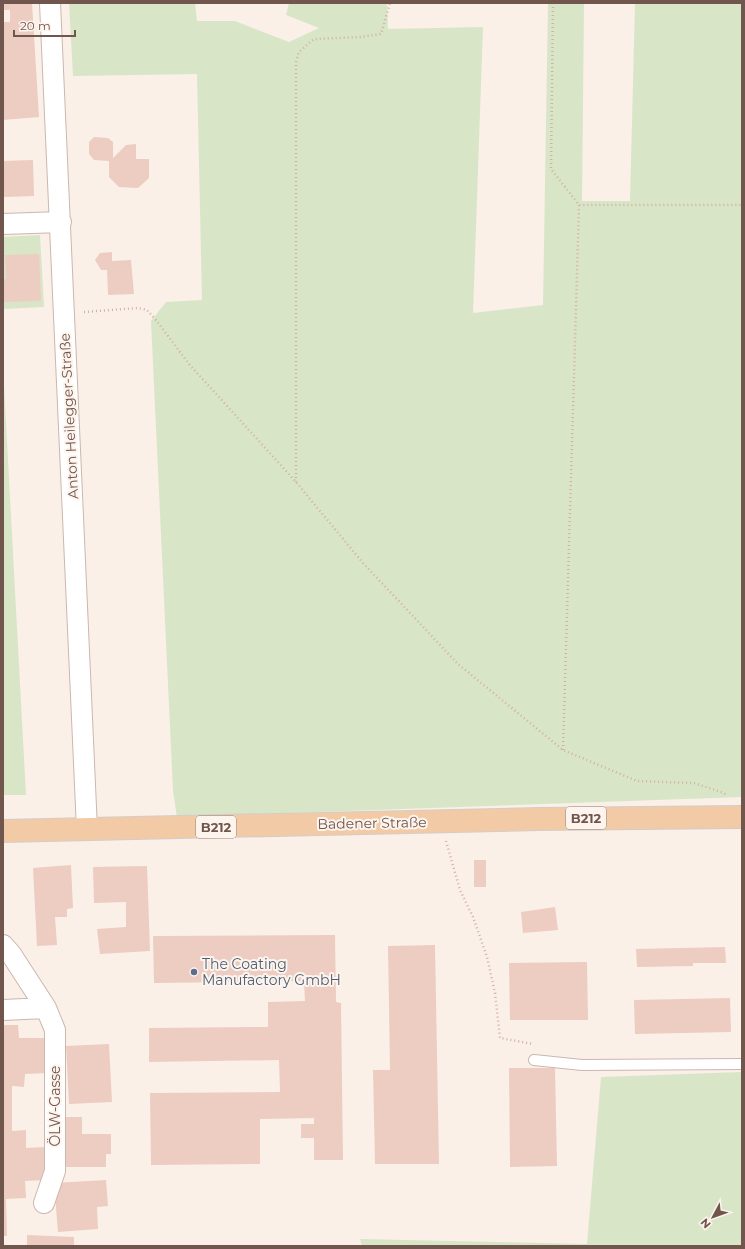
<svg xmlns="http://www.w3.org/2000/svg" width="745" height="1249" font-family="Montserrat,sans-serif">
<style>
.green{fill:#d8e6c7}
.building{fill:#edccc1}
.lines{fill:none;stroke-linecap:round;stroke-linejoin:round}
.lane-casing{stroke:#cbb7ae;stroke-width:12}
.street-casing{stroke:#cbb7ae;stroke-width:22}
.primary-casing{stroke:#d4ccca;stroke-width:24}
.path{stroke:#d2b0a5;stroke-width:2.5;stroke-dasharray:1 3;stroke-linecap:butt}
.lane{stroke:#fff;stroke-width:10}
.street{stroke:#fff;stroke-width:20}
.primary{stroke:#f2cba6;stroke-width:22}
.service-dot{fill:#5c6f8a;stroke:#fdf4ed;stroke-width:1.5}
.labels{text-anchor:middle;stroke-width:4;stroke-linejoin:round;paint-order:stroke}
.shield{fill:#fdf4ed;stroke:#9b857e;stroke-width:1}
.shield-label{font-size:13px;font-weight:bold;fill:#71564e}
.street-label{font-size:14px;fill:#71564e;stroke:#fdf4ed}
.service-label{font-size:14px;fill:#4e5e75;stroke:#fdf4ed;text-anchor:start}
</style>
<rect width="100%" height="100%" fill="#faf0e7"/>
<path class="green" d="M 69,3 L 195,3 L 197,21 L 235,21 L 289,42 L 319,28 L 286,15 L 289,3 L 387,3 L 388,29 L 483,27 L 473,313 L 543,305 L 548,3 L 584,3 L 582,201 L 630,201 L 635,3 L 742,3 L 742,797 L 177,817 L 173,791 L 151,321 L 166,302 L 202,300 L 197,74 L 73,76 Z
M 40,235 L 44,307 L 3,309 L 3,237 Z
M 3,367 L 26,795 L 3,795 Z
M 742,1072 L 742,1246 L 362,1246 L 360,1239 L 587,1244 L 601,1077 Z"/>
<path class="building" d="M 3,3 L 32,3 L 39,117 L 3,120 L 3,22 L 10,22 L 10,10 L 3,10 Z
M 94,137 L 108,138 L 113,142 L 113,158 L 126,145 L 136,144 L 136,159 L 149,159 L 149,178 L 138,188 L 119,187 L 109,177 L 109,161 L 94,160 L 89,154 L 89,142 Z
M 33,160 L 34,196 L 4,197 L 3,161 Z
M 112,252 L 112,261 L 131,260 L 134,294 L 108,295 L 107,270 L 101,270 L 95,260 L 100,253 Z
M 39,254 L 41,301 L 3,302 L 3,279 L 6,279 L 5,255 Z
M 474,860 L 486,860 L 486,887 L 474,887 Z
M 71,865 L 73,908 L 67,909 L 67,917 L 55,917 L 57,945 L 37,946 L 33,868 Z
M 147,866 L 150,951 L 100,954 L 97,929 L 126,927 L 126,902 L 94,903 L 93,867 Z
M 555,907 L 558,930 L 523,933 L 521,912 Z
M 335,935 L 336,1002 L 341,1003 L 343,1160 L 314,1160 L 314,1138 L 301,1138 L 301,1124 L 314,1124 L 314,1118 L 260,1119 L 260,1164 L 151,1165 L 150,1093 L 280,1092 L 279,1060 L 149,1062 L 149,1028 L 268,1027 L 268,1002 L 305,1001 L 304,981 L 154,983 L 153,936 Z
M 435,945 L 439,1164 L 375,1164 L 373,1070 L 390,1070 L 388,946 Z
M 725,947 L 726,963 L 693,963 L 693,966 L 637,967 L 636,949 Z
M 587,962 L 588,1020 L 510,1020 L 509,963 Z
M 730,998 L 731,1032 L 635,1034 L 634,1000 Z
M 3,1025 L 18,1025 L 19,1038 L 47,1038 L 48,1073 L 25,1074 L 24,1087 L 12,1086 L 12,1131 L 26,1130 L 26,1148 L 44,1147 L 46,1180 L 25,1181 L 26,1198 L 6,1199 L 7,1236 L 3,1236 Z
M 109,1044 L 112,1102 L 69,1104 L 66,1046 Z
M 509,1068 L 555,1068 L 557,1166 L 510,1167 Z
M 63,1117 L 82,1117 L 82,1134 L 111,1134 L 111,1154 L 106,1154 L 106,1167 L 63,1167 Z
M 106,1180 L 108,1206 L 97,1207 L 98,1229 L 58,1232 L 54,1183 Z
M 27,1235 L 74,1237 L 74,1246 L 27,1246 Z"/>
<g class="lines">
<defs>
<path id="lane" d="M 534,1060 L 582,1065 L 742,1064"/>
<path id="street" d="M 50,3 L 87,830
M 3,224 L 61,222
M 3,945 L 11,954 L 46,1008 L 55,1030 L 55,1171 L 44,1203
M 3,1010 L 46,1008"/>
<path id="primary" d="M 3,831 L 540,819 L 742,817"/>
</defs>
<use href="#lane" class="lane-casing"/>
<use href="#street" class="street-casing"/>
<use href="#primary" class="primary-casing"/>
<path class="path" d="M 553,3 L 551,169 L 579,205 L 742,205
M 84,312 L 138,308 L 147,310 L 156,320 L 189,364 L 296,482 L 363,563 L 458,664 L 563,750 L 637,781 L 694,783 L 724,793 L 727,796
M 296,482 L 296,62 L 299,52 L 314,39 L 360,37 L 381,34 L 390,3
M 563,750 L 579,205
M 446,841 L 460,890 L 473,917 L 487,957 L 495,993 L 500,1038 L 533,1044"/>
<use href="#lane" class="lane"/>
<use href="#street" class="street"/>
<use href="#primary" class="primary"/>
</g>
<circle class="service-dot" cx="194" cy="972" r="4"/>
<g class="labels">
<g class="shield">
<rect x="566" y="807" width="40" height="22" rx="3"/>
<rect x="196" y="816" width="40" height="22" rx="3"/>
</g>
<g class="shield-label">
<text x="586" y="823">B212</text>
<text x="216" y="832">B212</text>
</g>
<g class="street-label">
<text transform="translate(69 416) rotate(-93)" y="5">Anton Heilegger-Straße</text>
<text transform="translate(372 823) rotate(-1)" y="5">Badener Straße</text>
<text transform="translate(55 1106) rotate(-90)" y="5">ÖLW-Gasse</text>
</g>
<g class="service-label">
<text x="202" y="969">The Coating<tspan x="202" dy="16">Manufactory GmbH</tspan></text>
</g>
</g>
<rect width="745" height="1249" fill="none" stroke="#71564e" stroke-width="8"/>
<g transform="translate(713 1217) rotate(229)" stroke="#fdf4ed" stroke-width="3" paint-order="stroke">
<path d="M0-3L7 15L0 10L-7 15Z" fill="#71564e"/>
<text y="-6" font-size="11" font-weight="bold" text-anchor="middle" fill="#71564e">N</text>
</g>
<path d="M14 30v6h61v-6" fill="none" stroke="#71564e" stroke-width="2"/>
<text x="20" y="30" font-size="12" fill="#71564e" stroke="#fdf4ed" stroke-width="3" paint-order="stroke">20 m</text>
</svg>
